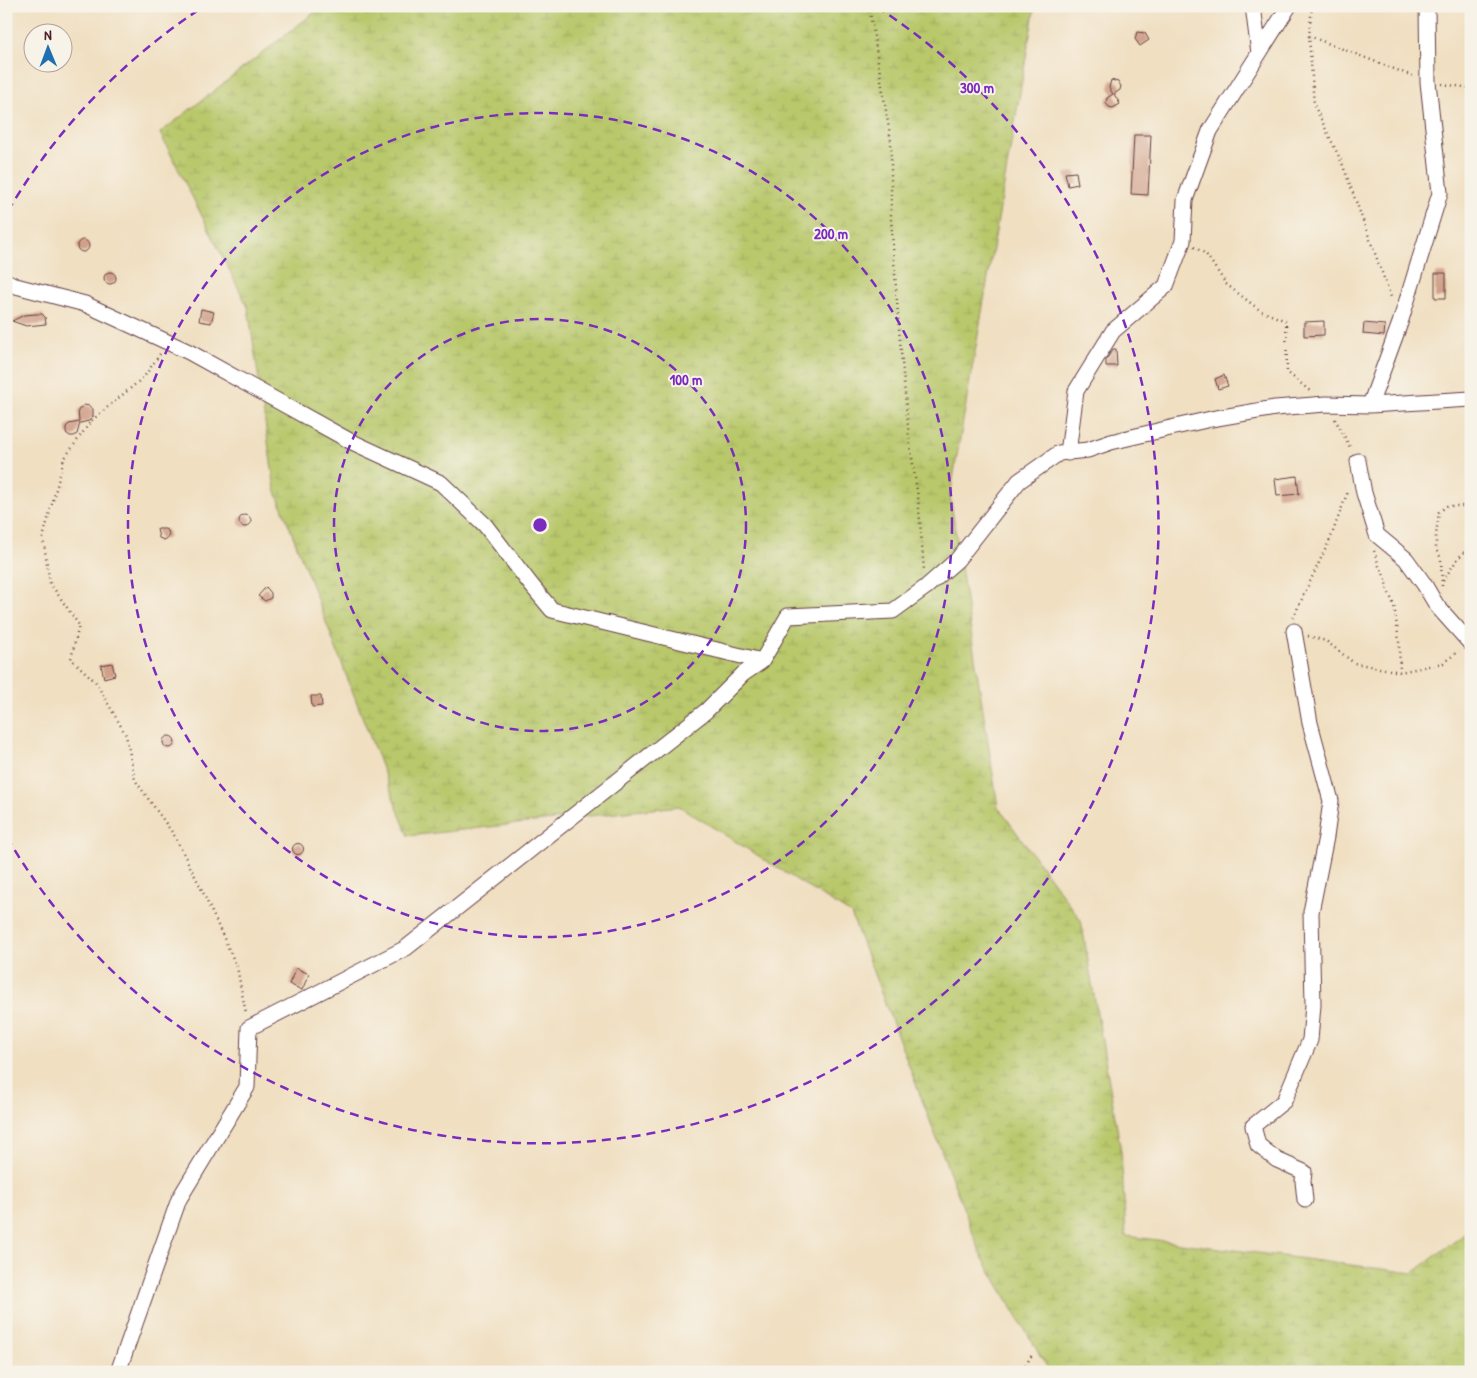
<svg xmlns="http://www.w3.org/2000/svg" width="1477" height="1378" font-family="'Patrick Hand',sans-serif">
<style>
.wetland{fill:url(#wetland-marsh);stroke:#81744b}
.building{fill:#d0a089}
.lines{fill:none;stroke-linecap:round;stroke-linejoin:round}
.street-casing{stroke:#633c42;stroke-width:17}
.path{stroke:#633c42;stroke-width:2.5;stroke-dasharray:1 4;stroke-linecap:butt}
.street{stroke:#fff;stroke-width:15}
.ring{fill:none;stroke:#7b2cbf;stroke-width:2.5;stroke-dasharray:9 6}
.centre{fill:#7b2cbf;stroke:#f7f3e8;stroke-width:2.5}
.ring-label{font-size:15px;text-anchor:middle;font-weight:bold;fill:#7b2cbf;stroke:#f7f3e8;stroke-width:4;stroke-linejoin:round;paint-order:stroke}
</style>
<defs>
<pattern id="wetland-marsh" width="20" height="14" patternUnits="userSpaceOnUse" patternTransform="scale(1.25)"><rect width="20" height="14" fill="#b8c86b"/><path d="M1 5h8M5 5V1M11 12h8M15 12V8" fill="none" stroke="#a0ab5d"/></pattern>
</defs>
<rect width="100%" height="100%" fill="#f7f3e8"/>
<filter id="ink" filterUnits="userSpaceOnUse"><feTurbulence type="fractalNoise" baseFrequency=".02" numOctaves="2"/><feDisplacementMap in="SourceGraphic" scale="10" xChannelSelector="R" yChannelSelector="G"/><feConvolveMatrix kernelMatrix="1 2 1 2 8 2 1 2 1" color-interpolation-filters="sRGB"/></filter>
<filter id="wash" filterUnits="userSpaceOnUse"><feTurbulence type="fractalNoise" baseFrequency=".0096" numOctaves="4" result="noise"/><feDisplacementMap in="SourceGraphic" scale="20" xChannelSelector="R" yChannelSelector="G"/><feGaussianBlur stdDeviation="1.12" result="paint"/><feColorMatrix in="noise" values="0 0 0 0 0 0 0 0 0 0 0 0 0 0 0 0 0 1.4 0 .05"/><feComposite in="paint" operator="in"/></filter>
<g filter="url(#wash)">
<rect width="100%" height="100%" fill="#f0dfc1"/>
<path class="wetland" d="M 320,6 L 1035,6 L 950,496 L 998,807 L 1081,920 L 1121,1151 L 1126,1236 L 1413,1273 L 1471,1229 L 1471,1372 L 1050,1372 L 982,1257 L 851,914 L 679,806 L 408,836 L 275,489 L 248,307 L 160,133 L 320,8 Z"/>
<g id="blocks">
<path class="building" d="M 1137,32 L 1145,33 L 1149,40 L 1140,46 L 1135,39 Z
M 1111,80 L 1118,82 L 1121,86 L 1120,90 L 1114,94 L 1120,104 L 1113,108 L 1109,107 L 1106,103 L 1107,98 L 1113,94 L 1109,88 Z
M 1134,135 L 1151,135 L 1148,195 L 1131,194 Z
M 1076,172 L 1078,184 L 1068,186 L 1065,173 Z
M77 246a6 6 0 1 1 12 0a6 6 0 1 1-12 0Z
M104 278a6 6 0 1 1 12 0a6 6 0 1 1-12 0Z
M 1435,273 L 1446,273 L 1446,298 L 1435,298 Z
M 201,309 L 214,312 L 211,323 L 199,321 Z
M 36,314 L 42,314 L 45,317 L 46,324 L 26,326 L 12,321 L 24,315 Z
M 1324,321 L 1324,335 L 1304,336 L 1304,322 Z
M 1364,323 L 1385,325 L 1384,336 L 1363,334 Z
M 1113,349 L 1116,349 L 1117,366 L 1106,366 L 1106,360 Z
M 1224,375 L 1228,386 L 1218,389 L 1215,379 Z
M 84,405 L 89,406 L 93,409 L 93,417 L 89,421 L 80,423 L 77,434 L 74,436 L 70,436 L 66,433 L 66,427 L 69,424 L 79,422 L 78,410 Z
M 1297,476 L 1299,494 L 1277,496 L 1275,479 Z
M239 521a6 6 0 1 1 12 0a6 6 0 1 1-12 0Z
M 157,529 L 165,529 L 168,531 L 169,534 L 168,538 L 164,540 L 159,538 Z
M 266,587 L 271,593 L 271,598 L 265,601 L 258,596 Z
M 112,663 L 115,675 L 104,678 L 101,665 Z
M 311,696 L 321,696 L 322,706 L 312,707 Z
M163 742a6 6 0 1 1 12 0a6 6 0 1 1-12 0Z
M292.5 849a5.5 5.5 0 1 1 11 0a5.5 5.5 0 1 1-11 0Z
M 296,968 L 309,974 L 302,990 L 289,984 Z"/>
</g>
</g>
<g filter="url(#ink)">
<use href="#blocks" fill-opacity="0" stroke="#633c42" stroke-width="1"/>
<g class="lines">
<defs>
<path id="street" d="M 1253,6 L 1259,53
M 6,281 L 16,286 L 85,304 L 189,352 L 350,441 L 441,483 L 485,525 L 532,586 L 552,610 L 762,661
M 1370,405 L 1400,323 L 1440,193 L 1428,82 L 1427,6
M 1068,453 L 1076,391 L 1113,331 L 1166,286 L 1183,241 L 1185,200 L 1210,131 L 1289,6
M 1358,461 L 1364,493 L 1377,535 L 1406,559 L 1424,584 L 1437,606 L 1471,644
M 1294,631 L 1310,723 L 1331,801 L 1326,837 L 1311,912 L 1313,1005 L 1310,1040 L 1284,1101 L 1253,1126 L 1258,1145 L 1277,1160 L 1304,1172 L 1303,1181 L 1305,1200
M 118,1372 L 179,1199 L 247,1087 L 249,1028 L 406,948 L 706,711 L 743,674 L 762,661 L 788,616 L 893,611 L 926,587 L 957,560 L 1019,481 L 1059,453 L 1088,450 L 1111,442 L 1166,429 L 1211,419 L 1275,408 L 1326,404 L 1370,405 L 1471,399"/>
</defs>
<use href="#street" class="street-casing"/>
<path class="path" d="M 869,6 L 891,141 L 891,219 L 899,329 L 909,438 L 918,497 L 924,570
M 1312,6 L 1309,36 L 1314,105 L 1342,163 L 1392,300
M 1309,36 L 1415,77
M 1442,84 L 1471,88
M 1194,247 L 1206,254 L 1226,284 L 1261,311 L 1286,321 L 1287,372 L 1310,391
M 160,354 L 144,377 L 91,421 L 64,459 L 43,538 L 50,583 L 79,625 L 71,659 L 95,681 L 126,735 L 135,780 L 174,835 L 200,886 L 237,967 L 246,1014
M 1335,419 L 1351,449
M 1374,551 L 1379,566 L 1383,572 L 1388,591 L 1394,605 L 1399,641 L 1400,672
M 1443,581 L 1458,558 L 1471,546
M 1442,586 L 1441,558 L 1436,550 L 1436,535 L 1439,512 L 1447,506 L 1471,506
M 1293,618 L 1331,537 L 1348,491
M 1308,636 L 1326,641 L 1354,663 L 1400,672 L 1443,663 L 1459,651
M 1018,1372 L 1027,1363 L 1033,1353"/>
<use href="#street" class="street"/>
</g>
</g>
<g class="ring">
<circle cx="540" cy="525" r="206"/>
<circle cx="540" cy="525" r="412"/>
<path d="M8 211A618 618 0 0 1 203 7M877 7A618 618 0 1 1 8 839"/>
</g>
<circle cx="540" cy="525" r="8" class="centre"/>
<g class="ring-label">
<text x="977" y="93">300 m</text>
<text x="831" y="239">200 m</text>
<text x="686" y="385">100 m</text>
</g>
<rect width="1477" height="1378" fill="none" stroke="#f7f3e8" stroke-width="25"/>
<g transform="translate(48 48) rotate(359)"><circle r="24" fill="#f7f3e8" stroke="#b29e9c"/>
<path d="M0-4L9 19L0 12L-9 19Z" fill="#1f6fb2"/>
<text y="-8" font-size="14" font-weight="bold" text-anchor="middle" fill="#4a1f2b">N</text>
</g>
</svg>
